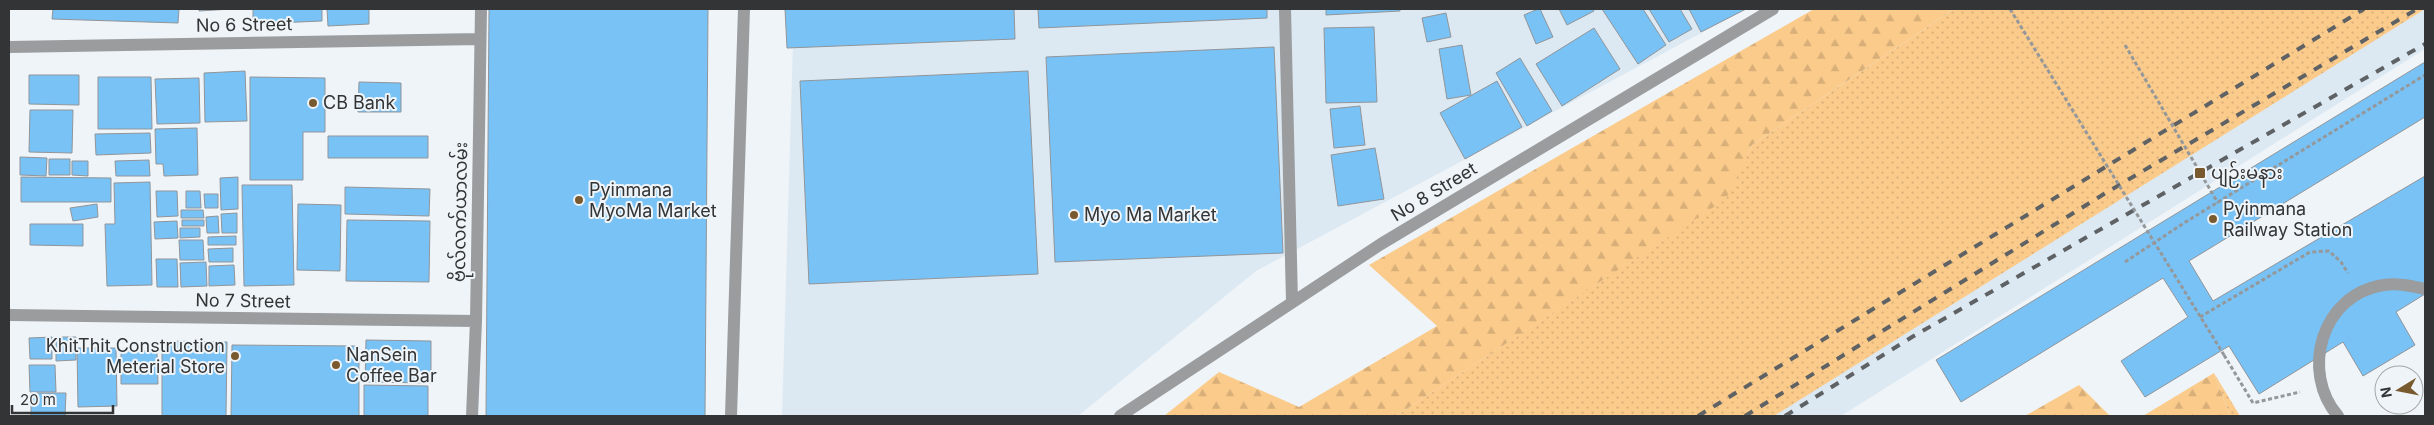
<svg xmlns="http://www.w3.org/2000/svg" width="2434" height="425" font-family="Inter,'Noto Sans Myanmar',sans-serif">
<style>
.built{fill:#dde9f2}
.grass{fill:url(#grass-dots)}
.forest{fill:url(#forest-firs)}
.building{fill:#78c2f6;stroke:#919599}
.lines{fill:none;stroke-linecap:round;stroke-linejoin:round}
.path{stroke:#94989b;stroke-width:3;stroke-dasharray:4 2.5;stroke-linecap:butt}
.service{stroke:#9a9c9e;stroke-width:12}
.minor{stroke:#9a9c9e;stroke-width:12}
.tertiary{stroke:#9a9c9e;stroke-width:12}
.rail{stroke:#5f6265;stroke-width:4;stroke-dasharray:9 9;stroke-linecap:butt}
.path-bridge{stroke:#94989b;stroke-width:3;stroke-dasharray:4 2.5;stroke-linecap:butt}
.poi-dot{fill:#795a2f;stroke:#eff4f8;stroke-width:2}
.labels{text-anchor:middle;stroke-width:4;stroke-linejoin:round;paint-order:stroke}
.street-label{font-size:18px;fill:#323436;stroke:#eff4f8}
.poi-label{font-size:18px;fill:#323436;stroke:#eff4f8;text-anchor:start}
</style>
<defs>
<pattern id="grass-dots" width="8" height="8" patternUnits="userSpaceOnUse" patternTransform="scale(1.25)"><rect width="8" height="8" fill="#fbcb8b"/><path d="M2 2h.1M6 6h.1" fill="none" stroke="#d8af79" stroke-width="1.8" stroke-linecap="round"/></pattern>
<pattern id="forest-firs" width="22" height="20" patternUnits="userSpaceOnUse" patternTransform="scale(1.25)"><rect width="22" height="20" fill="#fbcb8b"/><path d="M5 1l3.5 6h-7zM16 11l3.5 6h-7z" fill="#d8af79"/></pattern>
</defs>
<rect width="100%" height="100%" fill="#eff4f8"/>
<path class="built" d="M 794,9 L 1746,9 L 1256,271 L 1078,416 L 782,416 Z
M 2129,9 L 2425,9 L 2425,49 L 1841,416 L 1710,416 Z"/>
<path class="grass" d="M 1954,9 L 2425,9 L 1774,416 L 1396,416 L 1725,199 L 1752,145 Z
M 2214,373 L 2240,416 L 2230,416 Z"/>
<path class="forest" d="M 1814,9 L 1954,9 L 1752,145 L 1726,199 L 1396,416 L 1164,416 L 1219,372 L 1299,407 L 1437,326 L 1369,265 Z
M 2214,373 L 2230,416 L 2143,416 Z
M 2079,385 L 2110,416 L 2025,416 Z"/>
<path class="building" d="M 53,9 L 179,9 L 178,23 L 52,19 Z
M 199,9 L 231,9 L 199,11 Z
M 253,9 L 322,9 L 322,21 L 253,24 Z
M 327,9 L 369,9 L 369,24 L 328,26 Z
M 489,9 L 708,9 L 705,416 L 486,416 Z
M 785,9 L 1014,9 L 1015,39 L 787,48 Z
M 1038,9 L 1267,9 L 1267,18 L 1039,28 Z
M 1326,9 L 1400,9 L 1400,11 L 1326,15 Z
M 1538,9 L 1540,9 L 1553,37 L 1536,44 L 1524,15 Z
M 1559,9 L 1593,9 L 1594,11 L 1567,25 Z
M 1602,9 L 1643,9 L 1666,45 L 1638,64 Z
M 1649,9 L 1680,9 L 1692,29 L 1669,42 Z
M 1689,9 L 1746,9 L 1701,32 Z
M 1446,13 L 1451,37 L 1427,42 L 1422,18 Z
M 1374,27 L 1377,102 L 1326,103 L 1324,28 Z
M 1594,28 L 1620,69 L 1562,106 L 1536,64 Z
M 1462,45 L 1471,95 L 1447,99 L 1439,49 Z
M 1274,47 L 1283,253 L 1055,262 L 1046,57 Z
M 1520,58 L 1552,111 L 1527,126 L 1496,73 Z
M 2425,62 L 2425,117 L 2189,261 L 2213,301 L 2425,176 L 2425,294 L 2396,312 L 2415,345 L 2363,376 L 2343,342 L 2259,394 L 2229,346 L 2145,397 L 2121,361 L 2188,317 L 2163,278 L 1961,402 L 1936,360 Z
M 245,71 L 247,121 L 205,122 L 204,73 Z
M 1028,71 L 1038,274 L 809,284 L 800,81 Z
M 29,75 L 79,75 L 79,105 L 29,104 Z
M 98,77 L 151,77 L 152,129 L 98,129 Z
M 250,77 L 325,78 L 325,132 L 303,132 L 303,180 L 250,180 Z
M 199,78 L 200,123 L 157,124 L 155,79 Z
M 1497,81 L 1522,127 L 1465,159 L 1440,113 Z
M 359,82 L 401,83 L 401,112 L 358,112 Z
M 1360,106 L 1365,145 L 1334,148 L 1330,109 Z
M 30,110 L 73,110 L 72,153 L 29,152 Z
M 197,128 L 198,175 L 164,176 L 163,164 L 156,164 L 155,129 Z
M 150,133 L 151,153 L 96,155 L 95,134 Z
M 328,136 L 428,136 L 428,158 L 328,158 Z
M 1375,148 L 1384,199 L 1338,206 L 1331,155 Z
M 20,157 L 47,158 L 46,176 L 20,175 Z
M 49,159 L 70,159 L 70,175 L 49,175 Z
M 149,160 L 150,176 L 116,176 L 115,161 Z
M 72,161 L 88,161 L 88,176 L 72,175 Z
M 21,177 L 111,178 L 111,202 L 21,202 Z
M 238,177 L 238,209 L 221,210 L 220,178 Z
M 150,182 L 152,285 L 107,286 L 105,224 L 115,224 L 114,183 Z
M 242,185 L 292,185 L 294,285 L 244,286 Z
M 345,187 L 430,189 L 429,216 L 345,214 Z
M 156,191 L 177,191 L 178,216 L 157,217 Z
M 186,191 L 200,191 L 201,208 L 186,208 Z
M 204,194 L 218,194 L 218,208 L 205,208 Z
M 97,204 L 98,217 L 73,221 L 70,208 Z
M 298,204 L 341,205 L 340,271 L 297,270 Z
M 181,210 L 203,210 L 204,218 L 181,218 Z
M 237,213 L 237,233 L 222,233 L 221,214 Z
M 218,216 L 219,233 L 207,233 L 206,217 Z
M 182,220 L 204,220 L 204,226 L 182,226 Z
M 347,220 L 430,221 L 429,282 L 346,281 Z
M 177,221 L 178,238 L 155,239 L 154,222 Z
M 30,224 L 83,224 L 83,246 L 30,245 Z
M 180,228 L 200,228 L 200,237 L 180,238 Z
M 236,236 L 236,245 L 208,245 L 208,237 Z
M 179,240 L 203,240 L 204,260 L 180,260 Z
M 233,248 L 233,262 L 209,262 L 208,249 Z
M 156,259 L 177,259 L 178,287 L 157,287 Z
M 206,262 L 207,286 L 181,287 L 180,263 Z
M 234,265 L 235,285 L 209,286 L 209,266 Z
M 52,337 L 52,359 L 30,359 L 29,338 Z
M 56,337 L 76,337 L 76,360 L 56,361 Z
M 366,340 L 431,341 L 431,383 L 365,382 Z
M 162,341 L 227,342 L 226,416 L 162,416 Z
M 232,345 L 359,346 L 359,416 L 231,416 Z
M 77,348 L 116,348 L 117,406 L 78,407 Z
M 121,351 L 157,351 L 158,384 L 121,384 Z
M 29,365 L 55,365 L 56,392 L 30,392 Z
M 364,385 L 428,386 L 428,416 L 364,416 Z
M 31,393 L 66,393 L 65,416 L 31,416 Z"/>
<g class="lines">
<path class="path" d="M 2125,45 L 2218,203
M 2125,262 L 2184,223 L 2425,75
M 2200,317 L 2310,252 L 2329,251 L 2341,262 L 2348,273
M 2224,355 L 2253,403 L 2300,392"/>
<path class="service" d="M 2338,416 C 2300,372 2321,294 2384,285 C 2398,283 2411,286 2425,289"/>
<path class="minor" d="M 1285,9 L 1292,302
M 9,47 L 480,39
M 9,315 L 476,321
M 472,416 L 476,321 L 481,9
M 1120,416 L 1381,244 L 1773,9"/>
<path class="tertiary" d="M 731,416 L 744,9"/>
<path class="rail" d="M 1698,416 L 2364,9
M 1745,416 L 2104,194 L 2417,9
M 1785,416 L 1912,337 L 2425,44"/>
<path class="path-bridge" d="M 2010,9 L 2224,355"/>
</g>
<g class="poi-dot">
<circle cx="313" cy="103" r="5"/>
<rect x="2194" y="167" width="12" height="12" rx="2.5"/>
<circle cx="579" cy="200" r="5"/>
<circle cx="1074" cy="215" r="5"/>
<circle cx="2213" cy="219" r="5"/>
<circle cx="235" cy="356" r="5"/>
<circle cx="336" cy="365" r="5"/>
</g>
<g class="labels">
<g class="street-label">
<text transform="translate(244 25) rotate(-1)" y="6">No 6 Street</text>
<text transform="translate(1434 192) rotate(-31)" y="6">No 8 Street</text>
<text transform="translate(460 212) rotate(-89)" y="6">ဗိုလ်လက်ယာလမ်း</text>
<text transform="translate(243 301) rotate(1)" y="6">No 7 Street</text>
</g>
<g class="poi-label">
<text x="323" y="109">CB Bank</text>
<text x="2211" y="179">ပျဉ်းမနား</text>
<text x="589" y="196">Pyinmana<tspan x="589" dy="21">MyoMa Market</tspan></text>
<text x="2223" y="215">Pyinmana<tspan x="2223" dy="21">Railway Station</tspan></text>
<text x="1084" y="221">Myo Ma Market</text>
<text x="225" y="352" text-anchor="end">KhitThit Construction<tspan x="225" dy="21">Meterial Store</tspan></text>
<text x="346" y="361">NanSein<tspan x="346" dy="21">Coffee Bar</tspan></text>
</g>
</g>
<rect width="2434" height="425" fill="none" stroke="#323436" stroke-width="20"/>
<g transform="translate(2399 390) rotate(260)"><circle r="24" fill="#eff4f8" stroke="#a3a7aa"/>
<path d="M0-4L9 19L0 12L-9 19Z" fill="#795a2f"/>
<text y="-8" font-size="14" font-weight="bold" text-anchor="middle" fill="#323436">N</text>
</g>
<path d="M12 405v8h101v-8" fill="none" stroke="#323436" stroke-width="2.5"/>
<text x="20" y="405" font-size="15" fill="#323436" stroke="#eff4f8" stroke-width="4" paint-order="stroke">20 m</text>
</svg>
